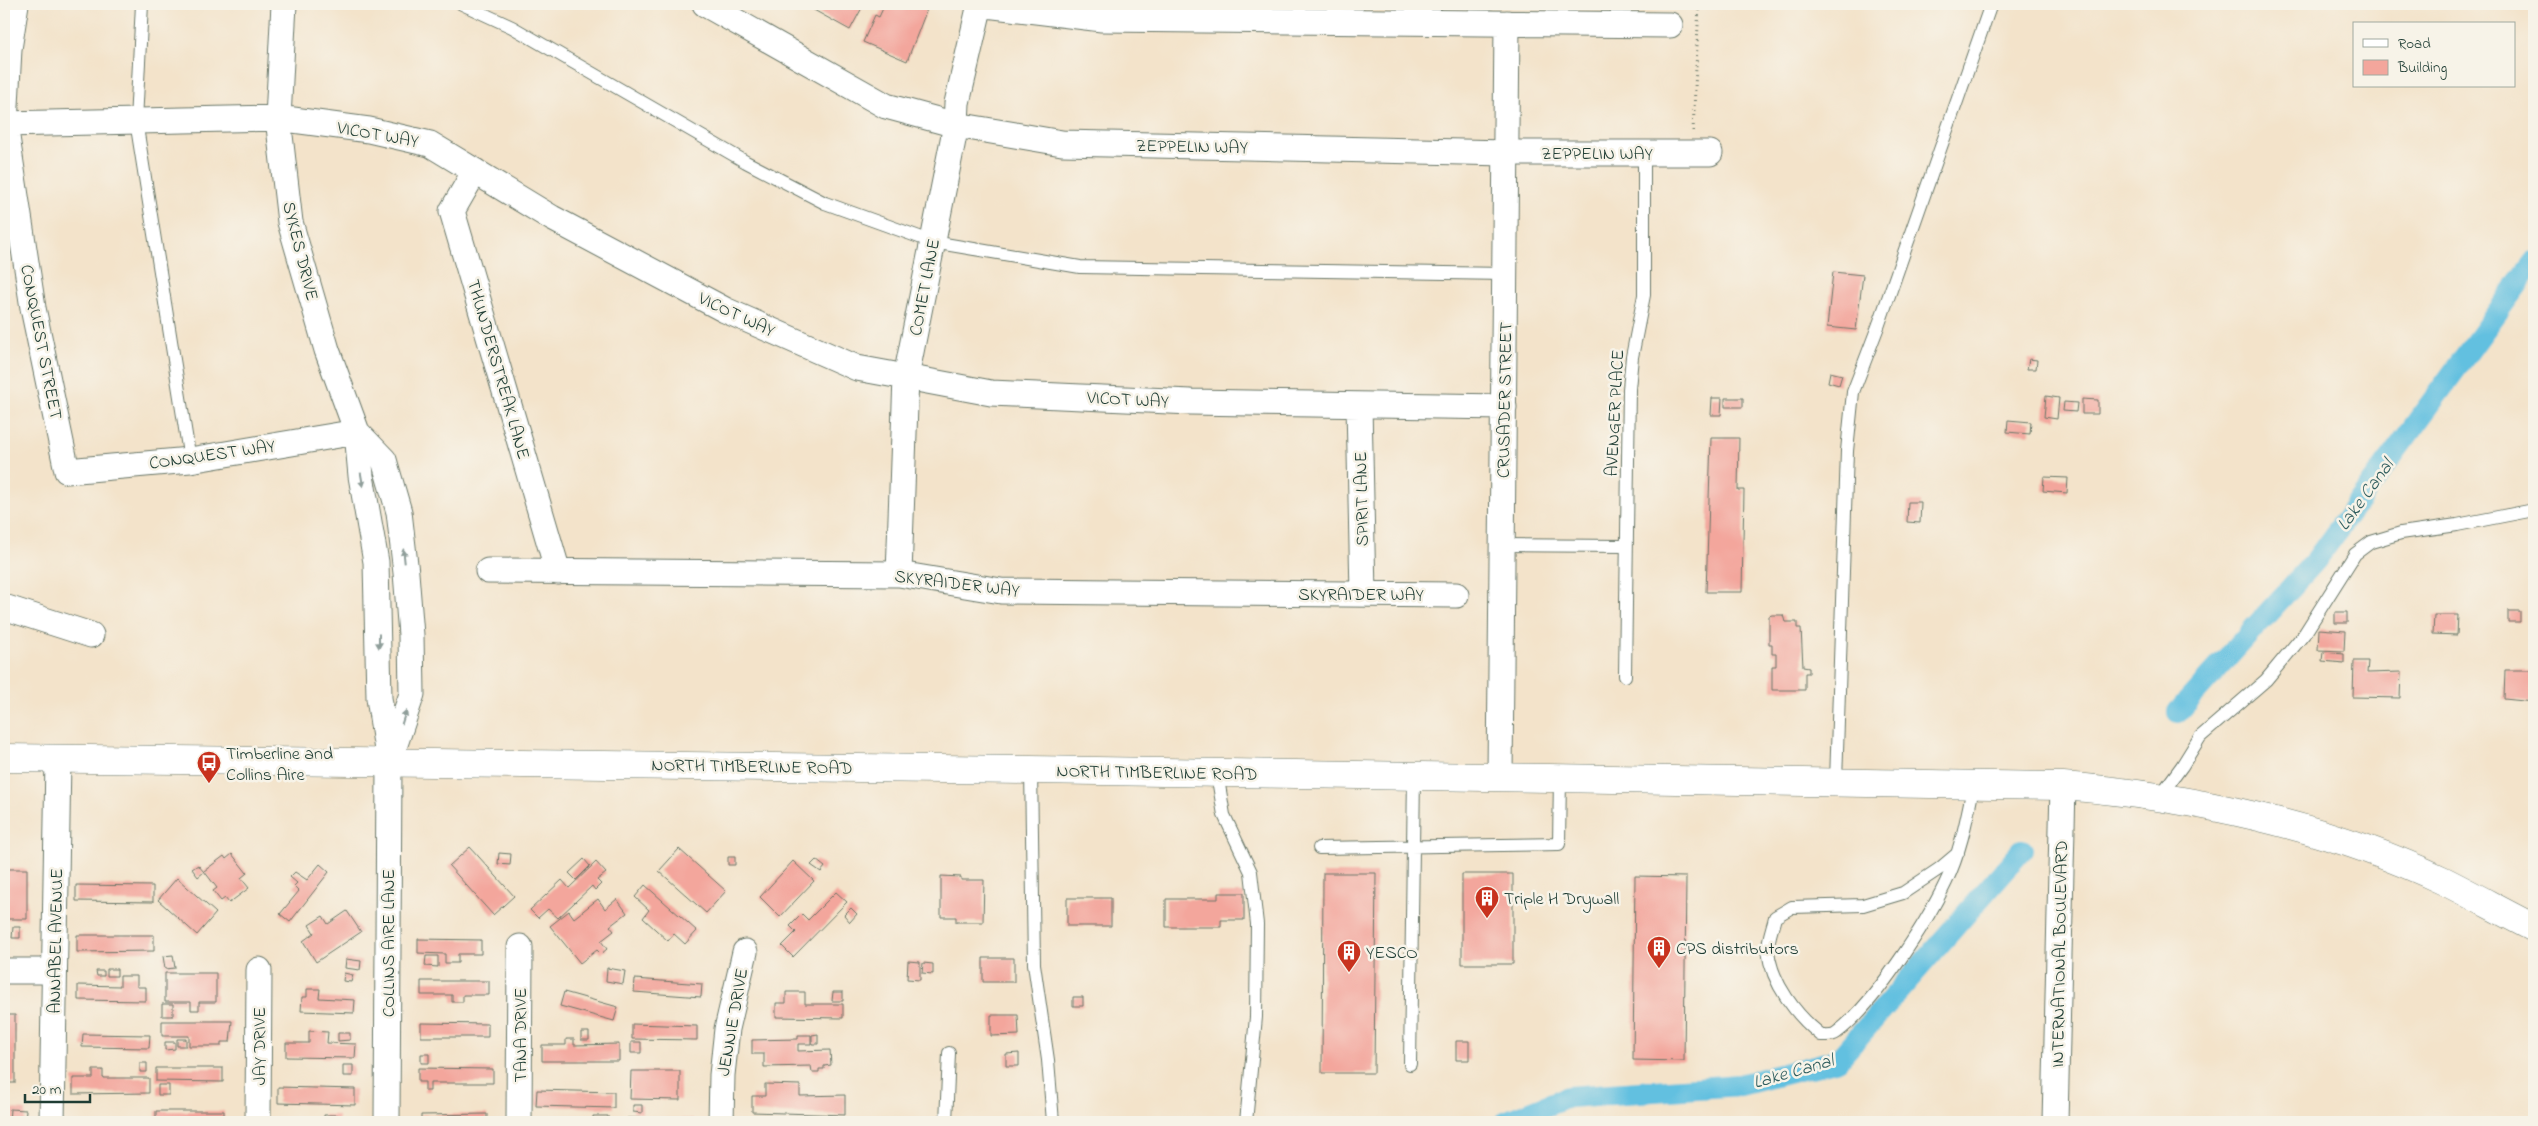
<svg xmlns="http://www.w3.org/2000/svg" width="2538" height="1126" font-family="'Indie Flower',sans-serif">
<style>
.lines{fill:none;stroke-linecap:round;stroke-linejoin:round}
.canal{stroke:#62c0e0;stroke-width:22}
.building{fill:#f3a69c}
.lane-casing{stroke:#697768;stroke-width:14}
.street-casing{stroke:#697768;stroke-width:27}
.secondary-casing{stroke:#697768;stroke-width:29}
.path{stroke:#697768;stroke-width:3;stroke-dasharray:1 4;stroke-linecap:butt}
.lane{stroke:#fff;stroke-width:12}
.street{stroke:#fff;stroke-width:25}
.secondary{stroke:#fff;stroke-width:28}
.oneway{fill:#8f9e9a}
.labels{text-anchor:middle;stroke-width:5;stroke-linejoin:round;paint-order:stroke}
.street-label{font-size:18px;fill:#1f3d34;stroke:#f7f3e8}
.poi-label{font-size:18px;fill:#1f3d34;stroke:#f7f3e8;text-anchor:start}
.water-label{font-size:19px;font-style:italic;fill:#305e5f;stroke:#f7f3e8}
</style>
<rect width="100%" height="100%" fill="#f7f3e8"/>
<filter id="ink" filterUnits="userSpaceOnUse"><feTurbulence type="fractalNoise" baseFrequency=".02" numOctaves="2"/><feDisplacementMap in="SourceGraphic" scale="10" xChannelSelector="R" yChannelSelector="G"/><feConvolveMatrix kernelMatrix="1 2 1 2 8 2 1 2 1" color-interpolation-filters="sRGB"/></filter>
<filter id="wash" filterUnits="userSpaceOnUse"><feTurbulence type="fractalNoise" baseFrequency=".0096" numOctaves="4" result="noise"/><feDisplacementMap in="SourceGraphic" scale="20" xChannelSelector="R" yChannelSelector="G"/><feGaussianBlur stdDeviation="1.12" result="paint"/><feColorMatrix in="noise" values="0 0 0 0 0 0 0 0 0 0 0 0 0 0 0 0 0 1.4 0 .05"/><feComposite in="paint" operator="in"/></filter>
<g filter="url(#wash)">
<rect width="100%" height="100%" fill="#f3e3ca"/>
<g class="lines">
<path class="canal" d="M 2178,712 L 2316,560 L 2534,262
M 1505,1122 L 1568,1097 L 1740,1085 L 1838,1060 L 2022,850"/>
</g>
<g id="blocks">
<path class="building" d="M 803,4 L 864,4 L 850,30 Z
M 885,4 L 929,4 L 907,61 L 863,42 L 875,15 L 879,17 Z
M 1833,272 L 1863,275 L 1856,330 L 1827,327 Z
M 2029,359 L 2037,360 L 2036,369 L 2027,369 Z
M 1830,372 L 1842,375 L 1839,385 L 1828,382 Z
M 2046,396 L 2059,398 L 2057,419 L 2044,417 Z
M 1712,398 L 1722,398 L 1721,415 L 1711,415 Z
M 1725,398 L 1743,398 L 1743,407 L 1725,407 Z
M 2082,399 L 2098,400 L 2098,414 L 2082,414 Z
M 2064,402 L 2077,403 L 2076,412 L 2063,411 Z
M 2008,420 L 2031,422 L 2030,434 L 2007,432 Z
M 1711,438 L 1739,438 L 1738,490 L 1744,490 L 1742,592 L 1706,592 Z
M 2044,477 L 2068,478 L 2067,493 L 2043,491 Z
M 1908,502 L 1921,502 L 1920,523 L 1907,522 Z
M 2508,611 L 2520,611 L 2520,622 L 2508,622 Z
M 2335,612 L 2347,612 L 2347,623 L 2335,623 Z
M 1772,615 L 1783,615 L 1785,622 L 1797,622 L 1797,628 L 1801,628 L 1803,667 L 1809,668 L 1809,673 L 1805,673 L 1805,690 L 1772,690 L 1772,666 L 1776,666 L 1776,654 L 1772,654 L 1772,644 L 1769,644 L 1769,616 Z
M 2434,615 L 2458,615 L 2457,635 L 2433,634 Z
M 2319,629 L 2345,631 L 2344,651 L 2318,650 Z
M 2323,652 L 2344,654 L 2344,663 L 2322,661 Z
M 2354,661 L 2368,661 L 2367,673 L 2401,672 L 2400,698 L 2353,697 Z
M 2505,670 L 2534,670 L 2534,702 L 2504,699 Z
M 470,847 L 514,896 L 493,915 L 449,866 Z
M 679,849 L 726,891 L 706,913 L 659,871 Z
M 499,853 L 511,854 L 510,865 L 498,864 Z
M 232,854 L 247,873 L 241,878 L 249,888 L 229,903 L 225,898 L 221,901 L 213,891 L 217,888 L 204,871 L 224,856 L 226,859 Z
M 728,857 L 735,857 L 735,865 L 728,865 Z
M 584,859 L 590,866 L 576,880 L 569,873 Z
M 816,860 L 825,867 L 821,872 L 811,865 Z
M 793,861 L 814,881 L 780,917 L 760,897 Z
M 596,862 L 606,873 L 597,880 L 601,884 L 595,890 L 592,886 L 558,918 L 548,909 L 538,918 L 530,910 L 562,880 L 569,888 Z
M 320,864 L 329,872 L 290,922 L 280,914 L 299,891 L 294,886 L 297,883 L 290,877 L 295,872 L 307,880 Z
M 198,865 L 204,872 L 198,877 L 192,869 Z
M 4,869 L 27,869 L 27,919 L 4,919 Z
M 1323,873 L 1376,873 L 1374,1073 L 1322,1073 Z
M 1462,874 L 1513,874 L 1513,964 L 1462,964 Z
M 941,876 L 961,877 L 961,880 L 984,880 L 983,922 L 956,922 L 956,917 L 941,917 Z
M 1635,876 L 1686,877 L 1684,1061 L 1633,1060 Z
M 177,878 L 216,913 L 197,935 L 158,900 Z
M 76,885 L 153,886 L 153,902 L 76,901 Z
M 645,885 L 697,931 L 685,944 L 674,934 L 668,941 L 643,918 L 649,910 L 635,897 Z
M 836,892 L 847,902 L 793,957 L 782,946 L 796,932 L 790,926 L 802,914 L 808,920 Z
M 1218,893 L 1244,893 L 1244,920 L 1221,920 L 1221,927 L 1166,927 L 1166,899 L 1218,899 Z
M 1067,898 L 1111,898 L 1111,926 L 1067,926 Z
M 598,899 L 605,909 L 617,899 L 627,913 L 610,926 L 614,931 L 601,941 L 607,949 L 601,954 L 597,950 L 580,963 L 550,926 L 569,911 L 574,918 Z
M 851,908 L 857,914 L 850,922 L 844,915 Z
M 347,911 L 361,932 L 316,962 L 303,941 L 314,933 L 309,925 L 323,916 L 328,924 Z
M 13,927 L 20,927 L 20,938 L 12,938 Z
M 77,935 L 154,935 L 154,951 L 77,952 Z
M 418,939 L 481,940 L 481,954 L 458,954 L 458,963 L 445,963 L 445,954 L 418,953 Z
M 173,955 L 175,968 L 165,969 L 163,956 Z
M 426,956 L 438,956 L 438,967 L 425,966 Z
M 983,958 L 1014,958 L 1014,982 L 983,982 Z
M 346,959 L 361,961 L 360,970 L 345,968 Z
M 908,961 L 920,962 L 920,980 L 907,979 Z
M 923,963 L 933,964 L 933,974 L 922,973 Z
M 607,968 L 625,971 L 623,984 L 606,981 Z
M 107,969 L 117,969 L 117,976 L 107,976 Z
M 96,971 L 104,971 L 104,976 L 97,976 Z
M 165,973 L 216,973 L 216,1002 L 199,1002 L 199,1010 L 191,1010 L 191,1002 L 165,1002 Z
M 344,973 L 353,975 L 351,982 L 343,981 Z
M 120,976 L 137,976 L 137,987 L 146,987 L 146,1001 L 78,1000 L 78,985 L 120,986 Z
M 635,979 L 702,984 L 701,997 L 634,992 Z
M 421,981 L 489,981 L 489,995 L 463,995 L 463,1002 L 452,1002 L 452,995 L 421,995 Z
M 307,989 L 320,989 L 319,998 L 355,1000 L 354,1013 L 301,1011 L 302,997 L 307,997 Z
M 564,992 L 618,1007 L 614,1021 L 560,1006 Z
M 786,992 L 805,992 L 805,1004 L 843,1004 L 843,1018 L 776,1017 L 776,1003 L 786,1003 Z
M 833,992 L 843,992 L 843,1001 L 832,1001 Z
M 1073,997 L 1083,997 L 1083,1006 L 1073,1006 Z
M 162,1004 L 173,1004 L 173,1016 L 162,1016 Z
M 4,1015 L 15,1015 L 15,1083 L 4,1083 Z
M 991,1015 L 1018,1015 L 1019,1035 L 991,1036 Z
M 162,1021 L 232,1021 L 230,1042 L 221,1042 L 221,1046 L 189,1046 L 189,1036 L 162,1036 Z
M 421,1023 L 488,1024 L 488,1037 L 421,1037 Z
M 632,1024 L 697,1026 L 697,1040 L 632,1039 Z
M 309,1031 L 328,1032 L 327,1043 L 356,1044 L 355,1058 L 286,1057 L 286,1043 L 309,1043 Z
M 581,1032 L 589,1032 L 589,1040 L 581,1040 Z
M 338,1033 L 350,1033 L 350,1040 L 338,1041 Z
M 83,1034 L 150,1035 L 149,1048 L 82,1047 Z
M 818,1034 L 818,1044 L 812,1044 L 812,1035 Z
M 798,1035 L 811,1035 L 811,1044 L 798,1044 L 798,1051 L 830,1050 L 831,1065 L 824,1066 L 824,1069 L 819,1069 L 819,1072 L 812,1072 L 811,1066 L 764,1067 L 764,1054 L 752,1054 L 752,1040 L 798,1039 Z
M 177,1039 L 186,1039 L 186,1046 L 177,1046 Z
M 566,1039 L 574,1039 L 574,1045 L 619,1044 L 619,1061 L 542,1061 L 542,1045 L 566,1045 Z
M 1456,1041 L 1469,1041 L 1469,1060 L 1456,1060 Z
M 165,1042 L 175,1042 L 175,1049 L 165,1050 Z
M 631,1042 L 641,1042 L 641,1053 L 631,1053 Z
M 1019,1053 L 1019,1066 L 1006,1066 L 1006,1054 Z
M 421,1054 L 429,1054 L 429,1063 L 421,1063 Z
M 140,1063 L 147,1063 L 147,1072 L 140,1072 Z
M 343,1065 L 353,1065 L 353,1076 L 343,1076 Z
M 156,1068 L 223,1068 L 223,1082 L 156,1081 Z
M 418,1068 L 493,1069 L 493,1083 L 430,1083 L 430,1091 L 425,1091 L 425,1082 L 418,1082 Z
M 93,1070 L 103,1070 L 103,1078 L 149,1078 L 149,1093 L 73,1094 L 73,1078 L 93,1078 Z
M 631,1071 L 680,1071 L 680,1100 L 630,1099 Z
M 765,1084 L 800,1085 L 800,1096 L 845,1095 L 845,1115 L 752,1112 L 752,1096 L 765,1096 Z
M 158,1085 L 169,1085 L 169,1095 L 158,1095 Z
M 278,1087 L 355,1089 L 355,1105 L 278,1103 Z
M 537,1090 L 614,1092 L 614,1108 L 536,1106 Z
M 633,1105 L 642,1105 L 642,1113 L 633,1112 Z
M 10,1109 L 26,1110 L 25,1122 L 9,1122 Z
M 156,1111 L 224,1111 L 224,1122 L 156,1122 Z
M 487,1114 L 487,1122 L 421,1122 L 421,1115 Z
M 324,1115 L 338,1115 L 338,1122 L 324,1122 Z
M 593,1116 L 608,1116 L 608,1122 L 593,1122 Z
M 627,1118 L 694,1119 L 694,1122 L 627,1122 Z"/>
</g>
</g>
<g filter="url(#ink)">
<use href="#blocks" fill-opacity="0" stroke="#697768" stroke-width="1"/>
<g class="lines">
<defs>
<path id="lane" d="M 142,4 L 136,121 L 190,460
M 462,4 L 512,27 L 746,162 L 825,203 L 933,242 L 1080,267 L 1505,274
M 1502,545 L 1626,546
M 1625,676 L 1629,389 L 1632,357 L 1644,295 L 1644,153
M 1031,770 L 1034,964 L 1048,1060 L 1053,1122
M 1217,773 L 1224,815 L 1251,872 L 1257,924 L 1256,1017 L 1246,1122
M 1836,781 L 1847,451 L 1853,392 L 1879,324 L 1991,4
M 2160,796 L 2182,766 L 2200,737 L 2266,680 L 2305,633 L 2355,554 L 2371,542 L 2401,533 L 2457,525 L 2534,510
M 1319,848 L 1559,844 L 1560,777
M 1958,853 L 1939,869 L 1903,893 L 1863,905 L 1792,907 L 1775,917 C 1773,927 1767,941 1768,951 C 1772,984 1796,1015 1821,1035 C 1826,1035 1832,1036 1836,1033 C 1873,1006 1926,924 1946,882 C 1961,851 1967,817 1974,783
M 1410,1064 L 1414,775
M 946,1122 L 949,1053"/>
<path id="street" d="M 16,4 L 9,49 L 5,124 L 33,308 L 67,471 L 190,460 L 357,432
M 284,4 L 278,118 L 290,222 L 327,350 L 357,432 L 361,476 L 376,562 L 379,698 L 389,763 L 387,1122
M 705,4 L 886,106 L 956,125 L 1062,143 L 1506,153 L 1710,153
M 978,4 L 1102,19 L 1670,25
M 4,124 L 278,118 L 369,130 L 430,144 L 552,218 L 725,310 L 857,368 L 906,377 L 991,393 L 1191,402 L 1504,407
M 475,171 L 452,211 L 558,572
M 1359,405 L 1363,594
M 357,432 L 384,460 L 399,512 L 406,573 L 411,635 L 412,694 L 390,759
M 488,571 L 899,574 L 1001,591 L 1456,595
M 899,574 L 906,377 L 956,125 L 957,103 L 980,4
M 4,607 L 91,635
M 1500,777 L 1507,23
M 4,971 L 54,971
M 52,1122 L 58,759
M 258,1122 L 259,970
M 519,1122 L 520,947
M 721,1122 L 722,1075 L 727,1029 L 745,952
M 2055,1122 L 2063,786"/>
<path id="secondary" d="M 4,758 L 1031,770 L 2063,786 C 2189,796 2329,826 2444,881 C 2474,896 2504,913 2534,928"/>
</defs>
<use href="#lane" class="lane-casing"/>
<use href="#street" class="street-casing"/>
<use href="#secondary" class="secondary-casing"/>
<path class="path" d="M 1693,131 L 1699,4"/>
<use href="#lane" class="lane"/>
<use href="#street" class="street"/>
<use href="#secondary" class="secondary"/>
</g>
<defs><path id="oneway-solid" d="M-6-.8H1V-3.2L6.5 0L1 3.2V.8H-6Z" transform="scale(1.25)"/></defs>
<g class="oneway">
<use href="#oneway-solid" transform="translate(362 480) rotate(80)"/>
<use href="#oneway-solid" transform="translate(404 556) rotate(-96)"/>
<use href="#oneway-solid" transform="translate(379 641) rotate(90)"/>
<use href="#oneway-solid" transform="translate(404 717) rotate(-72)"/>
</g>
</g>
<defs>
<symbol id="bus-pin" viewBox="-11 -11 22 30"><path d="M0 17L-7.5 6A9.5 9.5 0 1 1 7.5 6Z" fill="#c8321e" stroke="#f7f3e8"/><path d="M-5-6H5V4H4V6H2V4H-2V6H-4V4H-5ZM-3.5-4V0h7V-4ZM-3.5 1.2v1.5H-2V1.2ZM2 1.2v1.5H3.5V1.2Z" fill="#fff"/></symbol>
<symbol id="building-pin" viewBox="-11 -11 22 30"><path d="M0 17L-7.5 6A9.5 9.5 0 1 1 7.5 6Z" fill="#c8321e" stroke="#f7f3e8"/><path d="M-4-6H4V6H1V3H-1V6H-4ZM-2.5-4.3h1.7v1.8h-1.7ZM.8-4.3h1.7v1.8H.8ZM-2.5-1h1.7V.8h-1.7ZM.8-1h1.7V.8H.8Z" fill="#fff"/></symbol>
</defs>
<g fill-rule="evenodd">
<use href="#bus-pin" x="195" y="749" width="28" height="38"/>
<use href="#building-pin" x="1473" y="884" width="28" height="38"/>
<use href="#building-pin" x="1645" y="934" width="28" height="38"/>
<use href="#building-pin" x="1335" y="938" width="28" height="38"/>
</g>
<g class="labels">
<g class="street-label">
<text transform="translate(378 134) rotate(10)" y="6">VICOT WAY</text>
<text transform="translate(1192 146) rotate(1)" y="6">ZEPPELIN WAY</text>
<text x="1597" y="159">ZEPPELIN WAY</text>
<text transform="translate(301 251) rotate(76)" y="6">SYKES DRIVE</text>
<text transform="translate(924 287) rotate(-79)" y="6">COMET LANE</text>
<text transform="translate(737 314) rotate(25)" y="6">VICOT WAY</text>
<text transform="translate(42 342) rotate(79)" y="6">CONQUEST STREET</text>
<text transform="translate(499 369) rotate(74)" y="6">THUNDERSTREAK LANE</text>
<text transform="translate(1128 399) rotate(3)" y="6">VICOT WAY</text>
<text transform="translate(1504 400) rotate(-89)" y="6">CRUSADER STREET</text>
<text transform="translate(1614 413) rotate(-87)" y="6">AVENGER PLACE</text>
<text transform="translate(212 454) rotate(-8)" y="6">CONQUEST WAY</text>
<text transform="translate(1361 499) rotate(-91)" y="6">SPIRIT LANE</text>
<text transform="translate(957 583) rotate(7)" y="6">SKYRAIDER WAY</text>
<text x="1361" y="600">SKYRAIDER WAY</text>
<text transform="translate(752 766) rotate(1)" y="6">NORTH TIMBERLINE ROAD</text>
<text transform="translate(1157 772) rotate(1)" y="6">NORTH TIMBERLINE ROAD</text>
<text transform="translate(55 941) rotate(-89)" y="6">ANNABEL AVENUE</text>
<text transform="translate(388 943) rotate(-90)" y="6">COLLINS AIRE LANE</text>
<text transform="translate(2059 954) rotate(-89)" y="6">INTERNATIONAL BOULEVARD</text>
<text transform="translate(732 1022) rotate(-80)" y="6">JENNIE DRIVE</text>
<text transform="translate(520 1035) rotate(-90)" y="6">TANA DRIVE</text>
<text transform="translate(259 1046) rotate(-90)" y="6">JAY DRIVE</text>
</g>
<g class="poi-label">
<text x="226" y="759">Timberline and<tspan x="226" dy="21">Collins Aire</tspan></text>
<text x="1504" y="904">Triple H Drywall</text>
<text x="1676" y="954">CPS distributors</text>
<text x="1366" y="958">YESCO</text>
</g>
<g class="water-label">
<text transform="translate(2364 494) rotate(-54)" y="7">Lake Canal</text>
<text transform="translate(1793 1070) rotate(-16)" y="7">Lake Canal</text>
</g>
</g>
<rect width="2538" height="1126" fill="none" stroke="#f7f3e8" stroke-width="20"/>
<rect x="2353" y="22" width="162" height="65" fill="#f7f3e8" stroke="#a1aaa0"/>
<rect x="2363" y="39" width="25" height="8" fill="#ffffff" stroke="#a1aaa0"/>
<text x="2398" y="48" font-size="15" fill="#1f3d34">Road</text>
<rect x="2363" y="60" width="25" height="15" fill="#f3a69c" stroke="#a1aaa0"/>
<text x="2398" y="72" font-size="15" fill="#1f3d34">Building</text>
<path d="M25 1094v8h65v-8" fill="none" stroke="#1f3d34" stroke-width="2.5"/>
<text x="32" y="1094" font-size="15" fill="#1f3d34" stroke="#f7f3e8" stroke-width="4" paint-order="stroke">20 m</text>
</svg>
